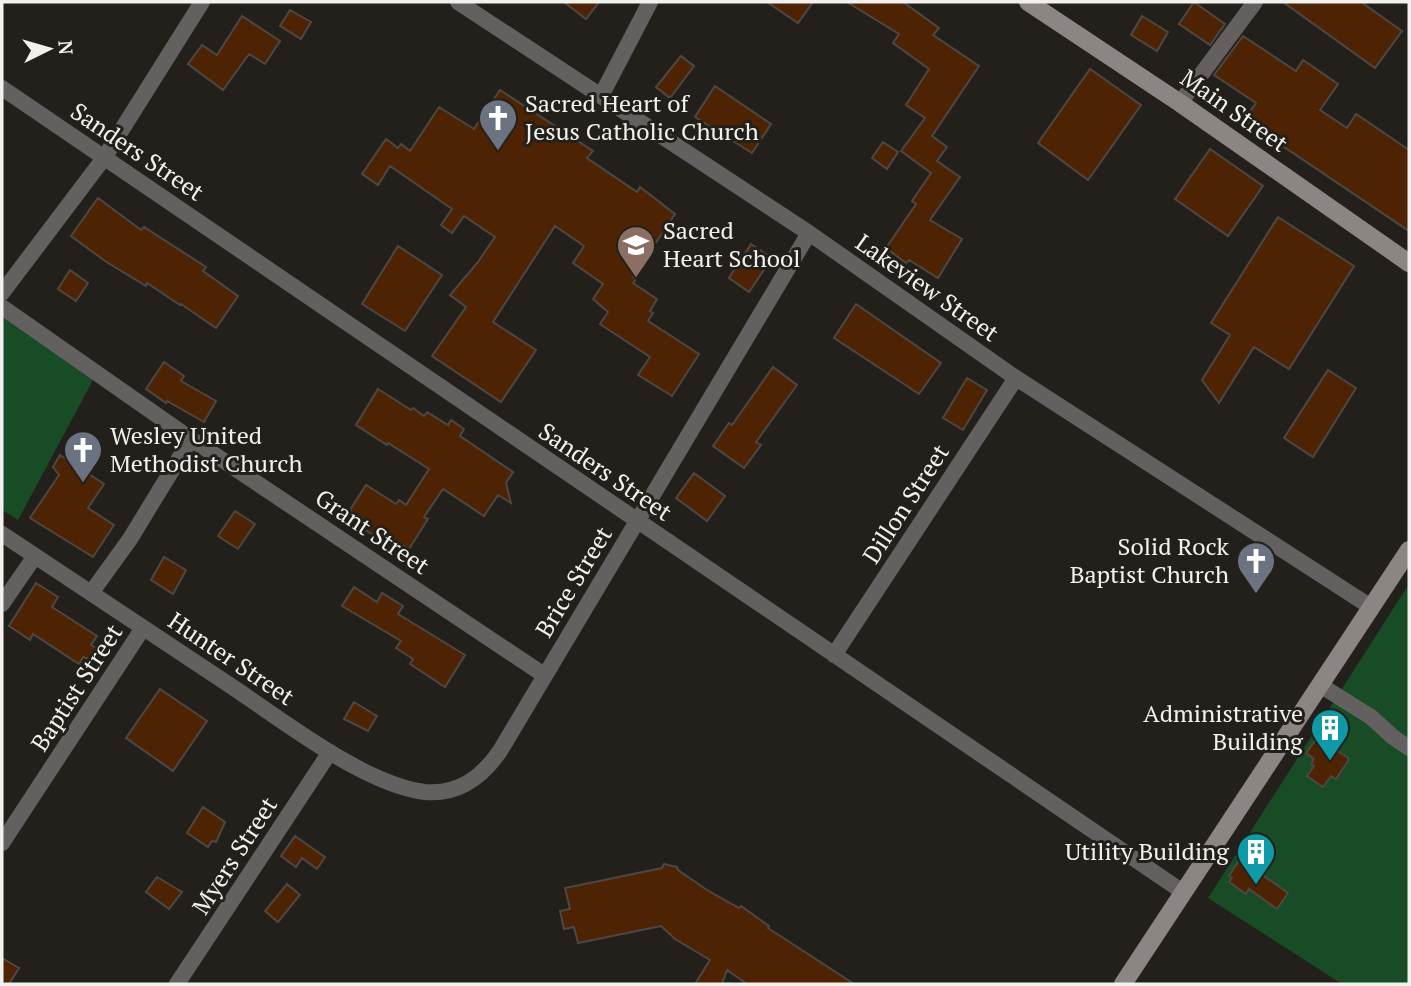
<svg xmlns="http://www.w3.org/2000/svg" width="1411" height="986" font-family="'PT Serif',serif">
<style>
.green{fill:#184c26}
.building{fill:#4e2303;stroke:#4d4743;stroke-width:2}
.lines{fill:none;stroke-linecap:round;stroke-linejoin:round}
.minor{stroke:#646060;stroke-width:16}
.secondary{stroke:#8b8584;stroke-width:18}
.labels{text-anchor:middle;stroke-width:6;stroke-linejoin:round;paint-order:stroke}
.poi-label{font-size:24px;fill:#f2f1ed;stroke:#23201b;text-anchor:start}
.street-label{font-size:24px;fill:#f2f1ed;stroke:#23201b}
</style>
<rect width="100%" height="100%" fill="#23201b"/>
<path class="green" d="M 2,314 L 93,380 L 18,520 L 2,510 Z
M 1409,584 L 1409,984 L 1342,984 L 1208,898 Z"/>
<path class="building" d="M 564,2 L 599,2 L 586,19 Z
M 767,2 L 813,2 L 798,23 Z
M 847,2 L 903,2 L 939,28 L 933,35 L 979,66 L 932,136 L 947,147 L 937,161 L 960,177 L 930,220 L 962,239 L 938,278 L 909,260 L 906,263 L 886,248 L 916,204 L 912,201 L 931,173 L 901,151 L 925,118 L 906,105 L 929,69 L 893,43 L 899,34 Z
M 1194,2 L 1225,24 L 1210,45 L 1179,24 Z
M 1283,2 L 1361,2 L 1402,31 L 1375,68 Z
M 290,10 L 311,22 L 301,39 L 280,26 Z
M 242,16 L 280,41 L 265,64 L 249,54 L 223,90 L 188,64 L 202,45 L 217,55 Z
M 1142,16 L 1168,32 L 1157,51 L 1131,35 Z
M 1243,36 L 1296,71 L 1303,60 L 1338,84 L 1320,110 L 1347,128 L 1356,114 L 1409,150 L 1409,231 L 1244,120 L 1256,103 L 1214,75 Z
M 681,56 L 694,66 L 670,98 L 656,87 Z
M 1090,69 L 1141,105 L 1088,180 L 1038,143 Z
M 715,86 L 771,124 L 752,153 L 695,117 Z
M 500,90 L 593,151 L 587,158 L 637,192 L 640,187 L 675,214 L 633,277 L 636,279 L 633,283 L 657,299 L 650,311 L 653,313 L 648,321 L 699,354 L 672,396 L 638,375 L 650,357 L 600,324 L 608,312 L 593,299 L 603,284 L 573,263 L 584,246 L 555,226 L 493,322 L 536,350 L 501,402 L 432,356 L 466,307 L 450,295 L 478,262 L 495,237 L 464,216 L 452,233 L 441,225 L 452,209 L 390,166 L 378,185 L 362,174 L 386,139 L 398,148 L 401,144 L 410,151 L 439,107 L 474,129 Z
M 883,142 L 898,152 L 887,169 L 872,158 Z
M 1210,149 L 1263,186 L 1228,236 L 1175,199 Z
M 98,198 L 141,230 L 144,227 L 206,267 L 203,271 L 238,296 L 216,328 L 181,304 L 180,305 L 147,283 L 146,286 L 105,261 L 71,236 Z
M 1278,217 L 1354,266 L 1289,369 L 1254,347 L 1219,403 L 1202,380 L 1230,335 L 1211,323 Z
M 751,244 L 772,258 L 749,292 L 729,278 Z
M 398,246 L 442,275 L 405,331 L 362,304 Z
M 70,270 L 88,283 L 76,301 L 58,289 Z
M 856,304 L 941,363 L 919,394 L 834,338 Z
M 164,362 L 184,376 L 181,381 L 216,401 L 204,422 L 167,401 L 166,403 L 146,389 Z
M 773,367 L 797,385 L 756,442 L 761,445 L 744,468 L 713,446 L 729,423 L 732,425 Z
M 1328,370 L 1356,388 L 1313,457 L 1284,438 Z
M 967,378 L 987,390 L 963,430 L 943,418 Z
M 378,389 L 411,410 L 413,408 L 424,416 L 427,412 L 448,425 L 451,420 L 464,429 L 460,436 L 513,472 L 506,483 L 511,503 L 498,495 L 484,516 L 443,489 L 424,517 L 428,519 L 409,549 L 377,529 L 373,535 L 358,525 L 362,518 L 350,510 L 366,485 L 396,504 L 399,500 L 406,505 L 429,469 L 388,443 L 387,445 L 356,425 Z
M 60,455 L 104,484 L 88,508 L 114,525 L 93,557 L 30,518 L 59,475 L 53,467 Z
M 694,473 L 725,496 L 707,521 L 676,498 Z
M 235,511 L 255,524 L 238,549 L 218,536 Z
M 164,557 L 186,570 L 173,594 L 151,580 Z
M 36,583 L 58,597 L 52,607 L 97,636 L 91,645 L 98,649 L 91,660 L 83,657 L 79,664 L 33,634 L 30,640 L 9,626 Z
M 354,587 L 377,602 L 382,593 L 403,606 L 398,614 L 465,655 L 445,687 L 410,664 L 413,659 L 396,648 L 401,641 L 342,606 Z
M 160,689 L 207,721 L 173,771 L 126,738 Z
M 354,702 L 377,716 L 368,731 L 344,719 Z
M 1318,737 L 1348,758 L 1348,761 L 1336,779 L 1331,776 L 1323,787 L 1307,776 L 1314,766 L 1311,764 L 1314,759 L 1306,753 Z
M 203,807 L 225,822 L 216,842 L 212,841 L 208,847 L 187,833 Z
M 295,836 L 325,857 L 317,869 L 302,858 L 296,867 L 281,856 Z
M 1240,859 L 1288,893 L 1277,909 L 1249,889 L 1246,894 L 1229,882 L 1232,878 L 1229,876 Z
M 664,864 L 677,867 L 678,870 L 707,890 L 739,908 L 741,906 L 769,926 L 768,928 L 854,984 L 747,984 L 727,970 L 722,984 L 695,984 L 710,960 L 675,939 L 661,926 L 578,943 L 574,927 L 564,929 L 560,911 L 570,909 L 565,888 L 662,868 Z
M 157,877 L 182,892 L 169,909 L 146,892 Z
M 287,884 L 300,895 L 278,922 L 265,911 Z
M 2,958 L 19,968 L 9,984 L 2,984 Z"/>
<g class="lines">
<path class="minor" d="M 458,2 L 809,233 L 1016,378 L 1371,607
M 2,88 L 1183,892
M 601,96 L 650,2
M 1180,103 L 1255,2
M 2,293 L 104,158 L 202,2
M 2,307 L 191,439 L 544,675
M 2,534 C 78,585 155,635 231,686 C 282,720 365,785 425,792 C 459,795 482,777 500,751 L 809,233
M 91,593 L 130,539 L 191,439
M 2,604 L 35,556
M 834,655 L 1016,378
M 1320,685 L 1371,717 L 1393,737 L 1409,748
M 2,843 L 143,628
M 177,984 L 330,752"/>
<path class="secondary" d="M 1028,2 L 1180,103 L 1409,263
M 1123,984 L 1409,550"/>
</g>
<defs>
<symbol id="church-pin" viewBox="-11 -11 22 30"><path d="M0 17L-7.5 6A9.5 9.5 0 1 1 7.5 6Z" fill="#6b7280" stroke="#23201b"/><path d="M-1.2-6h2.4v3.5h3.3v2.4h-3.3V6h-2.4V-.1h-3.3v-2.4h3.3Z" fill="#fff"/></symbol>
<symbol id="school-pin" viewBox="-11 -11 22 30"><path d="M0 17L-7.5 6A9.5 9.5 0 1 1 7.5 6Z" fill="#8d6e63" stroke="#23201b"/><path d="M0-5L7-2L0 1L-7-2ZM-4 1L0 2.5L4 1V4Q0 6-4 4Z" fill="#fff"/></symbol>
<symbol id="building-pin" viewBox="-11 -11 22 30"><path d="M0 17L-7.5 6A9.5 9.5 0 1 1 7.5 6Z" fill="#0f9aa8" stroke="#23201b"/><path d="M-4-6H4V6H1V3H-1V6H-4ZM-2.5-4.3h1.7v1.8h-1.7ZM.8-4.3h1.7v1.8H.8ZM-2.5-1h1.7V.8h-1.7ZM.8-1h1.7V.8H.8Z" fill="#fff"/></symbol>
</defs>
<g fill-rule="evenodd">
<use href="#church-pin" x="476" y="96" width="44" height="60"/>
<use href="#school-pin" x="614" y="223" width="44" height="60"/>
<use href="#church-pin" x="61" y="428" width="44" height="60"/>
<use href="#church-pin" x="1234" y="539" width="44" height="60"/>
<use href="#building-pin" x="1308" y="706" width="44" height="60"/>
<use href="#building-pin" x="1234" y="830" width="44" height="60"/>
</g>
<g class="labels">
<g class="poi-label">
<text x="525" y="112">Sacred Heart of<tspan x="525" dy="28">Jesus Catholic Church</tspan></text>
<text x="663" y="239">Sacred<tspan x="663" dy="28">Heart School</tspan></text>
<text x="110" y="444">Wesley United<tspan x="110" dy="28">Methodist Church</tspan></text>
<text x="1229" y="555" text-anchor="end">Solid Rock<tspan x="1229" dy="28">Baptist Church</tspan></text>
<text x="1303" y="722" text-anchor="end">Administrative<tspan x="1303" dy="28">Building</tspan></text>
<text x="1229" y="860" text-anchor="end">Utility Building</text>
</g>
<g class="street-label">
<text transform="translate(1234 111) rotate(35)" y="8">Main Street</text>
<text transform="translate(137 152) rotate(34)" y="8">Sanders Street</text>
<text transform="translate(927 288) rotate(35)" y="8">Lakeview Street</text>
<text transform="translate(605 472) rotate(34)" y="8">Sanders Street</text>
<text transform="translate(906 504) rotate(-57)" y="8">Dillon Street</text>
<text transform="translate(372 532) rotate(34)" y="8">Grant Street</text>
<text transform="translate(574 582) rotate(-59)" y="8">Brice Street</text>
<text transform="translate(231 659) rotate(34)" y="8">Hunter Street</text>
<text transform="translate(77 688) rotate(-57)" y="8">Baptist Street</text>
<text transform="translate(235 856) rotate(-57)" y="8">Myers Street</text>
</g>
</g>
<rect width="1411" height="986" fill="none" stroke="#f2f1ed" stroke-width="7"/>
<g transform="translate(49 49) rotate(85)" stroke="#23201b" stroke-width="5" paint-order="stroke">
<path d="M0-5L12 26L0 18L-12 26Z" fill="#f2f1ed"/>
<text y="-10" font-size="19" font-weight="bold" text-anchor="middle" fill="#f2f1ed">N</text>
</g>
</svg>
